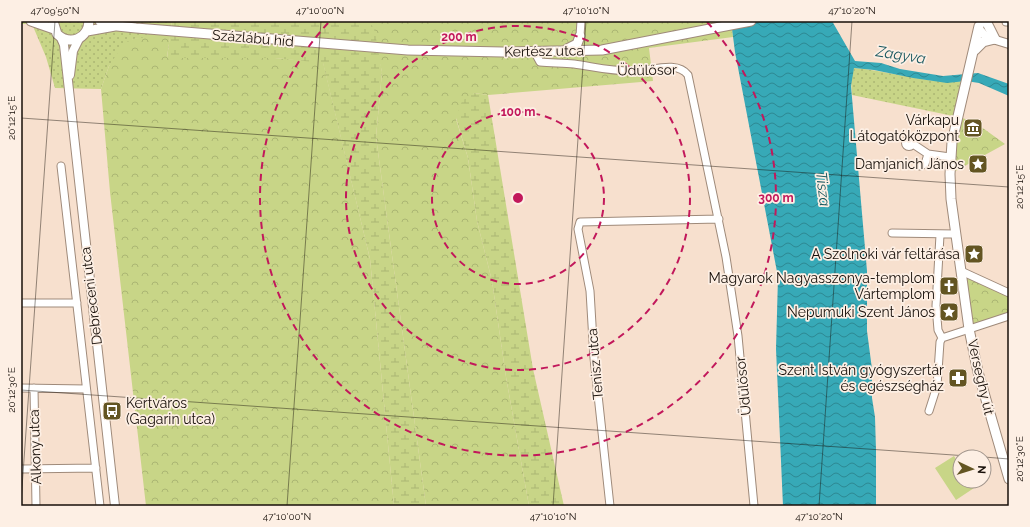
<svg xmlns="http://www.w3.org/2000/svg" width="1030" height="527" font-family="Raleway,sans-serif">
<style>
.grass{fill:url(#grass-dots)}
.forest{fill:url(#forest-crowns)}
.wetland{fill:url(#wetland-marsh)}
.pitch{fill:#c8d587}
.water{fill:url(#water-waves)}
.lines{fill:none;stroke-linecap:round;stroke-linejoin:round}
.minor-casing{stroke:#9f8a7a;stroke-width:9}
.tertiary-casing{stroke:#9f8a7a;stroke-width:10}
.secondary-casing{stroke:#9f8a7a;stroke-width:11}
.minor{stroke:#fff;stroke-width:7}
.tertiary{stroke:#fff;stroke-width:8}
.secondary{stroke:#fff;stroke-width:9}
.ticks{fill:none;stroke:#170f09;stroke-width:1;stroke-opacity:0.45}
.ring{fill:none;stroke:#c2185b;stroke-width:2;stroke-dasharray:7 5}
.labels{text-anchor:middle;stroke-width:3.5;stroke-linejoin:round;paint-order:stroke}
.street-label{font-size:14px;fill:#170f09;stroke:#fdefe4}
.poi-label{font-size:14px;fill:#170f09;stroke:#fdefe4;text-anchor:end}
.water-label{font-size:15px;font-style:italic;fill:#1a5960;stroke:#fdefe4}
.centre{fill:#c2185b;stroke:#fdefe4;stroke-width:2}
.ring-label{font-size:12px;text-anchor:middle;font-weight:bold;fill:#c2185b;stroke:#fdefe4;stroke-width:3.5;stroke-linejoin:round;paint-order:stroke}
.neatline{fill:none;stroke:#170f09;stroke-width:1.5}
.ticks-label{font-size:10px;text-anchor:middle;fill:#170f09}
</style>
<defs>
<pattern id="grass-dots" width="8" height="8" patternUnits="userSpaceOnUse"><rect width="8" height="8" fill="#c8d587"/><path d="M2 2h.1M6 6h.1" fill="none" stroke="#abb673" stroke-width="1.8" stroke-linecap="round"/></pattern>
<pattern id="forest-crowns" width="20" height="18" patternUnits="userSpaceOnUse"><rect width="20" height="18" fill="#c8d587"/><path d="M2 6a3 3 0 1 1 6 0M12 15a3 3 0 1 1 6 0" fill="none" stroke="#abb673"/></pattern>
<pattern id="wetland-marsh" width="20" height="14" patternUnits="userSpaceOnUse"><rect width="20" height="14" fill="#c8d587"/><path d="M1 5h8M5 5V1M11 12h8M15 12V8" fill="none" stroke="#abb673"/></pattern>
<pattern id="water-waves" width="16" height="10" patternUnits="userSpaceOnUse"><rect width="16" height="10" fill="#37a9b7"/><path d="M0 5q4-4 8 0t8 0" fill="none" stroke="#2d8893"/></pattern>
</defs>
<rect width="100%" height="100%" fill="#f7e0ce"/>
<path class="grass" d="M 21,21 L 172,21 L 170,37 L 133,39 L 109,66 L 101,89 L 55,88 L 46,57 L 32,24 L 21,24 Z
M 854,68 C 892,71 928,85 966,81 L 958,117 L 852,95 L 851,79 Z"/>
<path class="forest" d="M 370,21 L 731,21 L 733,37 L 649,48 L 653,81 L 488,95 L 474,93 L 456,119 L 468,158 L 477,221 L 492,281 L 506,377 L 529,506 L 426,506 L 376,137 L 382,72 Z
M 146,37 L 170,37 L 167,57 L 275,58 L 323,62 L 370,259 L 394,506 L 146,506 L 110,192 L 101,89 L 109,66 L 124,43 L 133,39 Z
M 958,117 L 973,121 L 1005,144 L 950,174 Z
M 961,271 L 1009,293 L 1009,316 L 969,329 Z"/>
<path class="wetland" d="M 172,21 L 370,21 L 375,32 L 382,72 L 376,137 L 426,506 L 394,506 L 370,259 L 323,63 L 275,58 L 167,58 Z
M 474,93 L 488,95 L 533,369 L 564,506 L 529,506 L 506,377 L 492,281 L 477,221 L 468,158 L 456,118 L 462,101 Z"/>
<path class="pitch" d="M 954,456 L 960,466 L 960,481 L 969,481 L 974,488 L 956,500 L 935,468 Z"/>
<path class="water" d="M 731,21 L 832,21 L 855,61 L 881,63 L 900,69 L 943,76 L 978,73 L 1009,84 L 1009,96 L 979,83 L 966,81 L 947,83 L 913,78 L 874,70 L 854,68 L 851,86 L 867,271 L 867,331 L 872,369 L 872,398 L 875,417 L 876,450 L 876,506 L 783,506 L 776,349 L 778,277 L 735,52 Z"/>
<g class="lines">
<defs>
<path id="minor" d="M 1006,22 L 1009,22
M 580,36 L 581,21
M 534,51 L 540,62 C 551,63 563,63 574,64 C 595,67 614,72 636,71 C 651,71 677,60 688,75 L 726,257 L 738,336 L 754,506
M905.5 143a3.5 3.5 0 1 1 7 0a3.5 3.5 0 1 1-7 0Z
M 913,144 L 928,154 L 950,157
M 61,166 L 100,506
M 920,166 L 925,164 L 928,154
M 892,233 L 955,234
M 940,235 L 936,306 L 938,330 L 942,338
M 961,271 L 1009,293
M 21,303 L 77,303
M 21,388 L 86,389
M 34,388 L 36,506
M 929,411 L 937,386 L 940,342 L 942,338 L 1009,316
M 21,469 L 96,468
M 610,506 L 594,358 L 590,291 L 578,229 L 580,222 L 719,219"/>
<path id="tertiary" d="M 980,30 L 986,37 L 1009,44
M 61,38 L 64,45 L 115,506
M 70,75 L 73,51 L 79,39"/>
<path id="secondary" d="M 31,21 L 54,29
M 53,21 L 57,34 C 70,46 88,39 89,21
M 100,21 L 117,26 L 136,28 L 408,50 L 503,52 L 602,50 L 751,21
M 979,26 L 952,142 L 950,174 L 951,199 L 969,329 L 978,372 L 1009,479
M 87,31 L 115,26
M 567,49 L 577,44 L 580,36
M 975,50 L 983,42 L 995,39 L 986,21"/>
</defs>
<use href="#minor" class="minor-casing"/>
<use href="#tertiary" class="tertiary-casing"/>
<use href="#secondary" class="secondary-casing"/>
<use href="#minor" class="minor"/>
<use href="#tertiary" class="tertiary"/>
<use href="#secondary" class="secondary"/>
</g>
<path class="ticks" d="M 21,118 L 1009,187M 21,390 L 982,457M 984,457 L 1009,459M 21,502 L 55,21M 287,506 L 321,21M 553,506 L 586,21M 819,506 L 852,21"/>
<g class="ring">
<circle cx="518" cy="198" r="86"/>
<circle cx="518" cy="198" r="172"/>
<path d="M707 22A258 258 0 1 1 329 22"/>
</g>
<defs>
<symbol id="museum-square" viewBox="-11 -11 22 22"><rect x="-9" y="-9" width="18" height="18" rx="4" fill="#635522" stroke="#fdefe4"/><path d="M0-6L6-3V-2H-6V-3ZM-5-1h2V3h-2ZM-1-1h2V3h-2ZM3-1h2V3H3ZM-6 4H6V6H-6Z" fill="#fff"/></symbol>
<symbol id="sight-square" viewBox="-11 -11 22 22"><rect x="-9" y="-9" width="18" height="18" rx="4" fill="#635522" stroke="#fdefe4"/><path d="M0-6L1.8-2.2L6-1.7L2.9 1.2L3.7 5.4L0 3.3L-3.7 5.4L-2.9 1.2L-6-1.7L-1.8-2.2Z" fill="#fff"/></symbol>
<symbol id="church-square" viewBox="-11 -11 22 22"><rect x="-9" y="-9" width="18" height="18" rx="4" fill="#635522" stroke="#fdefe4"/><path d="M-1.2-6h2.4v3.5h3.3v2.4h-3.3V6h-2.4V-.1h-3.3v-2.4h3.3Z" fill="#fff"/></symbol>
<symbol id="pharmacy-square" viewBox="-11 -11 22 22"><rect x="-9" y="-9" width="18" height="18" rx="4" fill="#635522" stroke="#fdefe4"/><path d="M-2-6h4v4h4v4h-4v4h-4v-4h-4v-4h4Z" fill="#fff"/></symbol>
<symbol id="bus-square" viewBox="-11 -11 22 22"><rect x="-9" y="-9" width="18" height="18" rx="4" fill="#635522" stroke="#fdefe4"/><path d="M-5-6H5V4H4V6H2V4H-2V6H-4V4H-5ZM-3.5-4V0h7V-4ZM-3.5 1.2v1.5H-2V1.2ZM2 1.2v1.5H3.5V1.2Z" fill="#fff"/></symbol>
</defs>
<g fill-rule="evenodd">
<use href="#museum-square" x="962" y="117" width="22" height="22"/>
<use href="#sight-square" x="967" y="153" width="22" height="22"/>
<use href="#sight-square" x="963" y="243" width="22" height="22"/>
<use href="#church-square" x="938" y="275" width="22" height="22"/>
<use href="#sight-square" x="938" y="301" width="22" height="22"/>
<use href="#pharmacy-square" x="947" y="367" width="22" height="22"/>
<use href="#bus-square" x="101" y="400" width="22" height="22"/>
</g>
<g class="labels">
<g class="street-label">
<text transform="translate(253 38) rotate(5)" y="5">Százlábú híd</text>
<text transform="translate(544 51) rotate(-1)" y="5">Kertész utca</text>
<text transform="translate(647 70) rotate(-1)" y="5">Üdülősor</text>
<text transform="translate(91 296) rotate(-97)" y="5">Debreceni utca</text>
<text transform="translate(595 364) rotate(-95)" y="5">Tenisz utca</text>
<text transform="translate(981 377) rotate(77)" y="5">Verseghy út</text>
<text transform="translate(743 386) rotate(-96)" y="5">Üdülősor</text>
<text transform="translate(35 447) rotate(-92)" y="5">Alkony utca</text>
</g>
<g class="poi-label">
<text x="959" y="125">Várkapu<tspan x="959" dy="16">Látogatóközpont</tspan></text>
<text x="964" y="169">Damjanich János</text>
<text x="960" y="259">A Szolnoki vár feltárása</text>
<text x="935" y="283">Magyarok Nagyasszonya-templom<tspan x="935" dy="16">Vártemplom</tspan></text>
<text x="935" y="317">Nepumuki Szent János</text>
<text x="944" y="375">Szent István gyógyszertár<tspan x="944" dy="16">és egészségház</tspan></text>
<text x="126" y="408" text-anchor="start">Kertváros<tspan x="126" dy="16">(Gagarin utca)</tspan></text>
</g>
<g class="water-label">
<text transform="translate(901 55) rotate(9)" y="5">Zagyva</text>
<text transform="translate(823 189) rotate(83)" y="5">Tisza</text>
</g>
</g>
<circle cx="518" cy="198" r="6" class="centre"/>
<g class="ring-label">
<text x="459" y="41">200 m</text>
<text x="518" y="116">100 m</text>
<text x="776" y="202">300 m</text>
</g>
<rect width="1030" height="527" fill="none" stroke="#fdefe4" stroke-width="44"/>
<g transform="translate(972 469) rotate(94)"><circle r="19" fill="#fdefe4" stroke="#a1958c"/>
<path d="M0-3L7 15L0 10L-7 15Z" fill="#635522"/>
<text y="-6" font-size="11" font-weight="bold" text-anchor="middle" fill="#170f09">N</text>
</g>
<rect x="22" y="22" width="986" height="483" class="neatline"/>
<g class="ticks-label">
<text x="55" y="14">47°09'50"N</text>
<text x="320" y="14">47°10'00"N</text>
<text x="586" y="14">47°10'10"N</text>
<text x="852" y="14">47°10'20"N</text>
<text transform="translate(11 118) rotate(-90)" y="4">20°12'15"E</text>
<text transform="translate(1019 187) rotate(-90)" y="4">20°12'15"E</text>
<text transform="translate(11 390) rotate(-90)" y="4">20°12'30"E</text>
<text transform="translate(1019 459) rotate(-90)" y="4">20°12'30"E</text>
<text x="287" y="520">47°10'00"N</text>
<text x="553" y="520">47°10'10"N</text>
<text x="819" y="520">47°10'20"N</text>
</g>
</svg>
